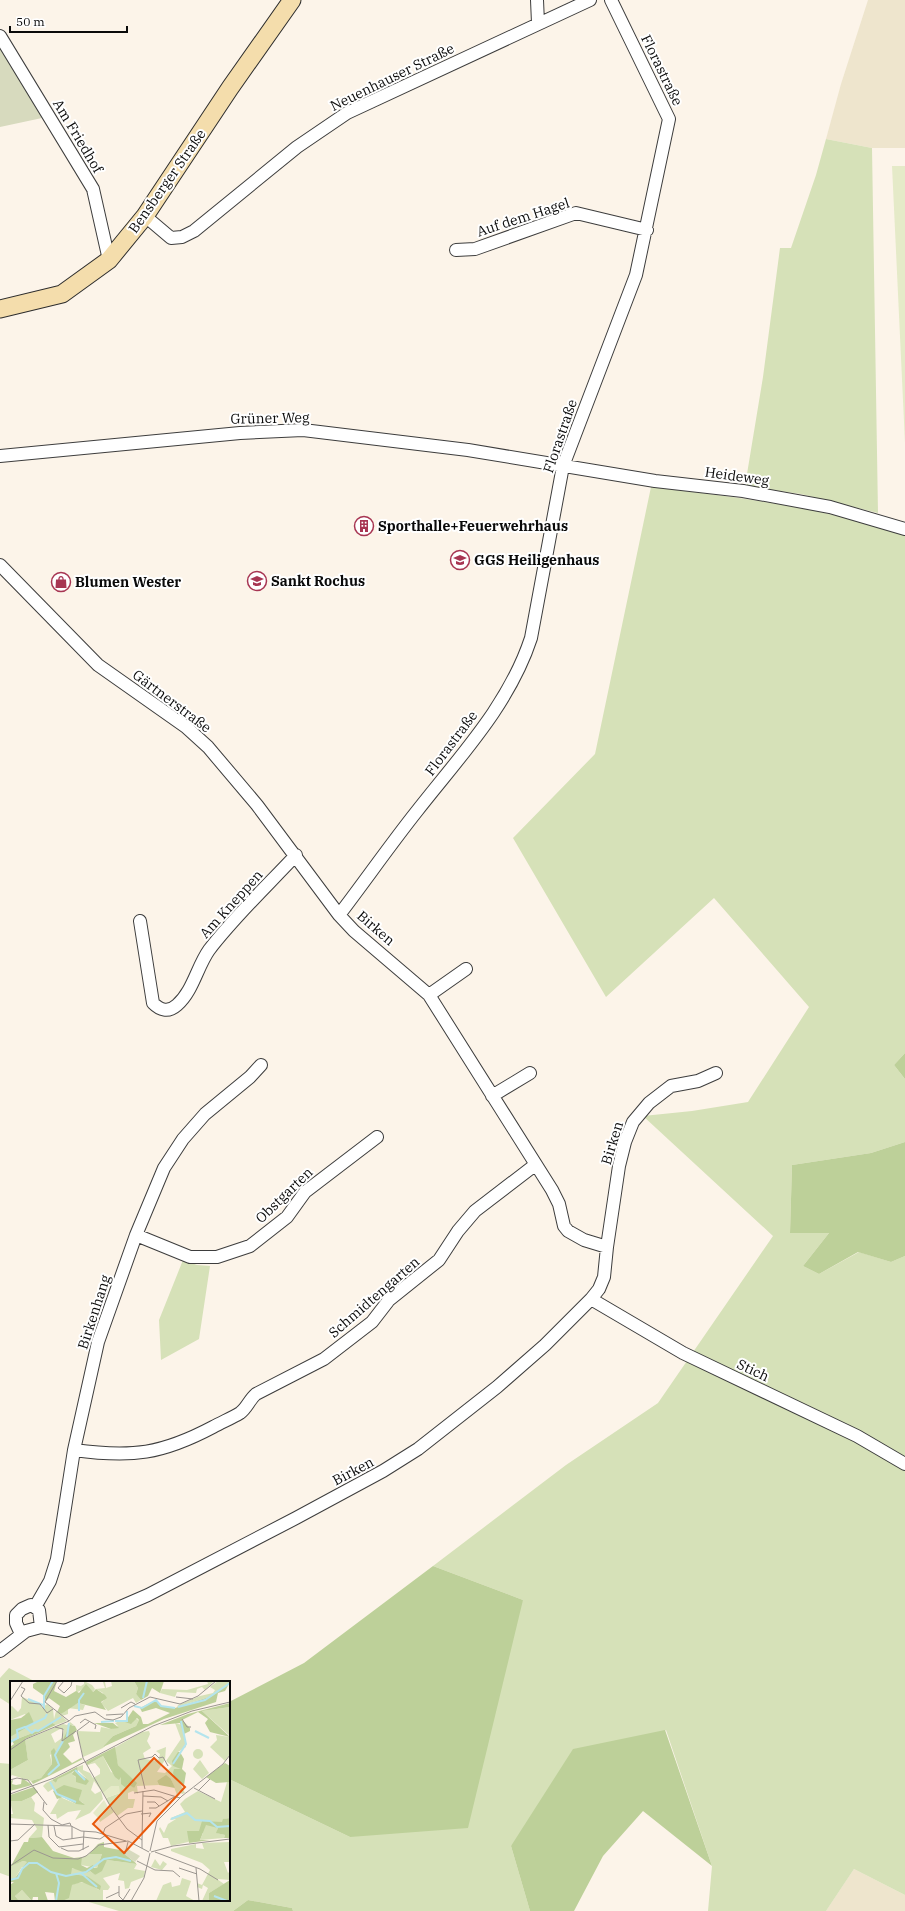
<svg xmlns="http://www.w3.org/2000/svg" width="905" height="1911" font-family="'IBM Plex Serif',serif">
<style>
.farmland{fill:#eee5cd}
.green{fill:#d6e1b8}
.forest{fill:#bdd099}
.cemetery{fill:#d7dabe}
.pitch{fill:#e5eac8}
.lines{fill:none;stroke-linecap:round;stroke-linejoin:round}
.minor-casing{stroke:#3d3d3d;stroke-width:14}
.secondary-casing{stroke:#2c2c2c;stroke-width:19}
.minor{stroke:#fff;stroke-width:12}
.secondary{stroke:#f4ddac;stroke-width:17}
.labels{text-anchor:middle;stroke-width:4;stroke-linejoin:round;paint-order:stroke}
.street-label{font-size:14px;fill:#0a0a0a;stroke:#fff}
.poi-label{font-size:14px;font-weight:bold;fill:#0a0a0a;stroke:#fff;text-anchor:start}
.inset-river{fill:none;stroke:#b4e4ed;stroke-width:2}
.inset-road{fill:none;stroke:#9b9690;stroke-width:1}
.view{fill:#e8590c;fill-opacity:0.15;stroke:#e8590c;stroke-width:2}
.inset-edge{fill:none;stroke:#0a0a0a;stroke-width:2}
</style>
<rect width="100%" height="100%" fill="#fcf4e9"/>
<path class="farmland" d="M 868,0 L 905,0 L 905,148 L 872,148 L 826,139 L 841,84 Z
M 854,1869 L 905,1895 L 905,1911 L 826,1911 Z"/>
<path class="green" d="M 826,139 L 872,148 L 878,513 L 801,494 L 745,486 L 763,377 L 780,248 L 791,248 L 816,175 Z
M 651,487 C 736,497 824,507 905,535 L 905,1053 L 894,1065 L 905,1079 L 905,1142 L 871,1153 L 792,1165 L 790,1233 L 829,1233 L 803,1266 L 819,1274 L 859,1252 L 891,1262 L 905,1256 L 905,1895 L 854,1869 L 826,1911 L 708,1911 L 712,1866 L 666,1730 L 511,1846 L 530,1911 L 293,1911 L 292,1908 L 248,1900 L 233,1911 L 119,1911 L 82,1900 L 229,1900 L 229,1779 L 350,1837 L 523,1600 L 433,1566 L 566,1465 L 658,1403 L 773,1236 L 643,1116 L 692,1111 L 748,1102 L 809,1007 L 714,898 L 606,997 L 513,838 L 595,754 Z
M 183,1260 L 197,1265 L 210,1266 L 199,1339 L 161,1360 L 159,1320 Z
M 9,1668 L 36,1682 L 11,1682 L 11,1705 L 0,1698 L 0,1678 Z
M 0,1763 L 11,1764 L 11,1877 L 0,1873 Z"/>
<path class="forest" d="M 905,1053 L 905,1079 L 894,1065 Z
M 905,1142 L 905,1256 L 891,1262 L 858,1252 L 819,1274 L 803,1266 L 829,1233 L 790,1233 L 792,1165 L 871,1153 Z
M 433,1566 L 523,1600 L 468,1828 L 350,1837 L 229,1779 L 229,1702 L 304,1663 Z
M 665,1730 L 712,1866 L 643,1811 L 603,1856 L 574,1911 L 530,1911 L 511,1846 L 573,1749 Z
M 248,1900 L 292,1908 L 293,1911 L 233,1911 Z"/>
<path class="cemetery" d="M 0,46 L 42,118 L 0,127 Z"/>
<path class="pitch" d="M 892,166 L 905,166 L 905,443 Z"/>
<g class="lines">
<defs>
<path id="minor" d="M 537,0 L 538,23
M 0,36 L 93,189 L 109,260
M 145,216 L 171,238 L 182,237 L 194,231 L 297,147 L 347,113 L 590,0
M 456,250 L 475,249 L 576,213 L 647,230
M 0,456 L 240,433 L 303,430 L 468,450 L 655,481 L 743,491 L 830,507 L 905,529
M 0,565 L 98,665 L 186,727 L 208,747 L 257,805 L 339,915 L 354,931 L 429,995 L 552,1190 L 559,1204 L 564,1226 L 568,1231 L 584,1240 L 607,1247
M 339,915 C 365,881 390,845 417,811 C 460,756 509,705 531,638 L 563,466 L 636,275 L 669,119 L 611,0
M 140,921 L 153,1003 C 160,1010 168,1013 177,1005 C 193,991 197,967 209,950 C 235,916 267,886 296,855
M 429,995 L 466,969
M 492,1096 L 530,1073
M 136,1235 L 190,1257 L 217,1257 L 250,1246 L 287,1217 L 305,1192 L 377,1137
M 591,1299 L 683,1353 L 857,1436 L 905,1464
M 74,1450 C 132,1458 162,1454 213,1427 C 222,1422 232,1418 240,1413 C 247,1408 249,1400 256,1394 L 324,1359 L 372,1322 L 389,1300 L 439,1260 L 458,1231 L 475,1211 L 535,1165
M 35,1607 L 50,1581 L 57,1559 L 74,1450 L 98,1342 L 136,1235 L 164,1168 L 183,1139 L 205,1114 L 250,1077 L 261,1065
M 21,1634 L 16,1623 L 16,1615 L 22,1609 L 31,1605 L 39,1610 L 41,1627
M 0,1651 L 26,1631 L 41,1627 L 65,1631 L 148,1595 L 296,1518 L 383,1471 L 418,1449 L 497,1387 L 545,1345 L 591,1299 L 599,1289 L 604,1277 L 607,1247 L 619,1166 L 625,1142 L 633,1122 L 649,1103 L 671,1086 L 698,1081 L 716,1073"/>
<path id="secondary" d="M 0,309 L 62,294 L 109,260 L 145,216 L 230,88 L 292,0"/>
</defs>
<use href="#minor" class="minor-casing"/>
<use href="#secondary" class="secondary-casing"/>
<use href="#minor" class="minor"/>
<use href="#secondary" class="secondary"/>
</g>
<defs>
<symbol id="building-ring" viewBox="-11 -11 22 22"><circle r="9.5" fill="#fff" stroke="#a73552" stroke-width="1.5"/><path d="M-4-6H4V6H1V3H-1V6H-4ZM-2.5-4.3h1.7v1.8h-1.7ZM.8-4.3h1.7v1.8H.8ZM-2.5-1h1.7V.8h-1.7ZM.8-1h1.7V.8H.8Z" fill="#a73552"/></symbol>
<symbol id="school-ring" viewBox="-11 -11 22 22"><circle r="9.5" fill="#fff" stroke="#a73552" stroke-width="1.5"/><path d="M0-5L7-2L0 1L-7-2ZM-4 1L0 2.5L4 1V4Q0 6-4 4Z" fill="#a73552"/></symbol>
<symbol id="shop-ring" viewBox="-11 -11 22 22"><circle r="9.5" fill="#fff" stroke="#a73552" stroke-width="1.5"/><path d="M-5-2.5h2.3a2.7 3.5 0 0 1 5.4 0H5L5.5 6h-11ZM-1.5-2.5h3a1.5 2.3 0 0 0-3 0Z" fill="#a73552"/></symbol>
</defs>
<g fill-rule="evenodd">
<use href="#building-ring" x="353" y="515" width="22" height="22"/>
<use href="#school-ring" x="449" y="549" width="22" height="22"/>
<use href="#school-ring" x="246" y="570" width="22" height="22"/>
<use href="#shop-ring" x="50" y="571" width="22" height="22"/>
</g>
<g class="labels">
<g class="street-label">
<text transform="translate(662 70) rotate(64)" y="5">Florastraße</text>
<text transform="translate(392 77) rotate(-26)" y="5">Neuenhauser Straße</text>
<text transform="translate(78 136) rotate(59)" y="5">Am Friedhof</text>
<text transform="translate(167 181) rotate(-55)" y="5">Bensberger Straße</text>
<text transform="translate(523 217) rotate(-18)" y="5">Auf dem Hagel</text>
<text transform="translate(270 418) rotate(-1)" y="5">Grüner Weg</text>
<text transform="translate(560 436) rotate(-71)" y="5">Florastraße</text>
<text transform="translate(737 476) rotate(8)" y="5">Heideweg</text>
<text transform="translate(172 701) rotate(37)" y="5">Gärtnerstraße</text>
<text transform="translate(451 743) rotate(-53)" y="5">Florastraße</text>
<text transform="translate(231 904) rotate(-48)" y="5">Am Kneppen</text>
<text transform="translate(376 928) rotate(41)" y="5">Birken</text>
<text transform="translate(612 1143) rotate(-73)" y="5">Birken</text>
<text transform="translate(284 1195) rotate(-44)" y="5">Obstgarten</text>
<text transform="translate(374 1297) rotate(-41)" y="5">Schmidtengarten</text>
<text transform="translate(94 1312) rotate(-72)" y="5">Birkenhang</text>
<text transform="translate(753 1370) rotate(25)" y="5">Stich</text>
<text transform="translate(353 1471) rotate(-28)" y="5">Birken</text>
</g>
<g class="poi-label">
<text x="378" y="531">Sporthalle+Feuerwehrhaus</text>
<text x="474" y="565">GGS Heiligenhaus</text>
<text x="271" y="586">Sankt Rochus</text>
<text x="75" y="587">Blumen Wester</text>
</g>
</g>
<g transform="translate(10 1681)">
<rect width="220" height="220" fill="#fcf4e9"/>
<path d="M 74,0 L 82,4 L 85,8 L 83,11 L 73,8 L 66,12 L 66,4 L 71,5 L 74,3 ZM 101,0 L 124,0 L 128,7 L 126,13 L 131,19 L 126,22 L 123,17 L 98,30 L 91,22 L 94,19 L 93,12 L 86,8 L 95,7 L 93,1 L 95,1 L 96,7 L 102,5 ZM 197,0 L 204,0 L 195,9 L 192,6 L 187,8 L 186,12 L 167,11 L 165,16 L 150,12 L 152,8 L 177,9 L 198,3 ZM 208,0 L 220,1 L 202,15 L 167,26 L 168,24 L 190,15 L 203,12 L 205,9 L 200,6 ZM 12,16 L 30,23 L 32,27 L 37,23 L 43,28 L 44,38 L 46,30 L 51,33 L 56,28 L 68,22 L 75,24 L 73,29 L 58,27 L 58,33 L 52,35 L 57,40 L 46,44 L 41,41 L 30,49 L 2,60 L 0,56 L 3,52 L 21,41 L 15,33 L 0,39 L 0,26 L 2,25 L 8,31 L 11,27 ZM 220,26 L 220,55 L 192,30 ZM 124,37 L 129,39 L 126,45 L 103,55 L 93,67 L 73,76 L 67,50 L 90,51 L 91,46 L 101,48 L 108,45 L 105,42 L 112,39 L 122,42 ZM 60,41 L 65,45 L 62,44 L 53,60 L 50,59 L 53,60 L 48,69 L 40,74 L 42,83 L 31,97 L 21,100 L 2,94 L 0,96 L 0,89 L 18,79 L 15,59 L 53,43 L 57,44 ZM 50,48 L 54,49 L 52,57 L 45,62 L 41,53 ZM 165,42 L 172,44 L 176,66 L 168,71 L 172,88 L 166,95 L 175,112 L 172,113 L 169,110 L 167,114 L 161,98 L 147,100 L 149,104 L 127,105 L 128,113 L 123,110 L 118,112 L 118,118 L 125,118 L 123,127 L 118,127 L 107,135 L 104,131 L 90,141 L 89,139 L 100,126 L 96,117 L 110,112 L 102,105 L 93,112 L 84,100 L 81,109 L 85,113 L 91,110 L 93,118 L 80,132 L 65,139 L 71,129 L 58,131 L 47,138 L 46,133 L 40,133 L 50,116 L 66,123 L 73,122 L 69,119 L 70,115 L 43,108 L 38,111 L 33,105 L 36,102 L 42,99 L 46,102 L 48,98 L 62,90 L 64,95 L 73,101 L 76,97 L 67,88 L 67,86 L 73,84 L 73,89 L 80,92 L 83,97 L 90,93 L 90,88 L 85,82 L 77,84 L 93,75 L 101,91 L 111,95 L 124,107 L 124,100 L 108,84 L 104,67 L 132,51 L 139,50 L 140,53 L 137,60 L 141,67 L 133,72 L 135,78 L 148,80 L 150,73 L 146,70 L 156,66 L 155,79 L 147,91 L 155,92 L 162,85 L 156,80 L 171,58 ZM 206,54 L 220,56 L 220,73 L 215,80 L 200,66 L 207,59 ZM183 73a5 5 0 1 1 10 0a5 5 0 1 1-10 0ZM 190,79 L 199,92 L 192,98 L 183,88 ZM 217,101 L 220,101 L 220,137 L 214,138 L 215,144 L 208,147 L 207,152 L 215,154 L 214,157 L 190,159 L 193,152 L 189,150 L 178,161 L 161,165 L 158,157 L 153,157 L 149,148 L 150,146 L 154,152 L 158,143 L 166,138 L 160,139 L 161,137 L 175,131 L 170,123 L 175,118 L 188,110 L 211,121 ZM 21,116 L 25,122 L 24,130 L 34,137 L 32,156 L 19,157 L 27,148 L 22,139 L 0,137 L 0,133 L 3,133 L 0,120 L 12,120 ZM 220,161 L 220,181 L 214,181 L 218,192 L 220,190 L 220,199 L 207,198 L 214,203 L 199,212 L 199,220 L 192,220 L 198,207 L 193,204 L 192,208 L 187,206 L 187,202 L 192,204 L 200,189 L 192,182 L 161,170 L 161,168 L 186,163 L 186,167 L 194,168 L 192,162 ZM 79,173 L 92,173 L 87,187 L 71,184 L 71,177 ZM 145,178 L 150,185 L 153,180 L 157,183 L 152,189 L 141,186 ZM 97,179 L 127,183 L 124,188 L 135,190 L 134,196 L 121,201 L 119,207 L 115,208 L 114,200 L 108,199 L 110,192 L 93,197 L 100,206 L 98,209 L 93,209 L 93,220 L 52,220 L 61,204 L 67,202 L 75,201 L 89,209 L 87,204 L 77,195 L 61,193 L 61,187 L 80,190 L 85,194 ZM 13,180 L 17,181 L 16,186 L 12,186 L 5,197 L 0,198 L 0,185 ZM 172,197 L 181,200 L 176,215 L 185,220 L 146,220 L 153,204 L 161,201 L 162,206 L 170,204 ZM 12,209 L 22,220 L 9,220 L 5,215 Z" fill="#d6e1b8" fill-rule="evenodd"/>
<path d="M 29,0 L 47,0 L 44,10 L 56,16 L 66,10 L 69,12 L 76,3 L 83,11 L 86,8 L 95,14 L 97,17 L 91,21 L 96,29 L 68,22 L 51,33 L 47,31 L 50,25 L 39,17 L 36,20 L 33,14 L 23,7 L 23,3 ZM 124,0 L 154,0 L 150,12 L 142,7 L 138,15 L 131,19 L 126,13 L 128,7 ZM 220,1 L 215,10 L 208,12 L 206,21 L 154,38 L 93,66 L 103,55 L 126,45 L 129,39 L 127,37 L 121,43 L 115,41 L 123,29 L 131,36 L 133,43 L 138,43 L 160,32 L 146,27 L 132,31 L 130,27 L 146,19 L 152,25 L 165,27 L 202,15 ZM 220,22 L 220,26 L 192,30 L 220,56 L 200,51 L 195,42 L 198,38 L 188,31 L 172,39 L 180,47 L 180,50 L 174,53 L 170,42 L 150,44 L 132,51 L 178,33 ZM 19,31 L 24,42 L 0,56 L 0,39 L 11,37 ZM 41,41 L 46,44 L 15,58 L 18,79 L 0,89 L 0,66 L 4,63 L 2,60 L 30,49 ZM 84,42 L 103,42 L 109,47 L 101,48 ZM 60,44 L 65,45 L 67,49 L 63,54 L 65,60 L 58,62 L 60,66 L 53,73 L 62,82 L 71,77 L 73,78 L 23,103 L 21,100 L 31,97 L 42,83 L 41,70 L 44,67 L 46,71 L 48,69 ZM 105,66 L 108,84 L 127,102 L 124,107 L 118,103 L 116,107 L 111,103 L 111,96 L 109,99 L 105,96 L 93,75 L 77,84 L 76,81 ZM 168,71 L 170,71 L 174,78 L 172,88 L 176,92 L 174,104 L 166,99 L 163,92 L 164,88 L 171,88 L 163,85 L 162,80 ZM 215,82 L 220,85 L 220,101 L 206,102 L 196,96 ZM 67,86 L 68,91 L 79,100 L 76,104 L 66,101 L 66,96 L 62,93 L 64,90 L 48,98 L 46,102 L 42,99 ZM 156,94 L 161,98 L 165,107 L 149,104 L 147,100 ZM 12,97 L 22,104 L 0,110 L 0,100 L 3,99 L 2,103 L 6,104 L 11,103 ZM 54,104 L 72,109 L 69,119 L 75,124 L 66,123 L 53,116 L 47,118 L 43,110 ZM 24,106 L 28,111 L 21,116 L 12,120 L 0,120 L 0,114 ZM 220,137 L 220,157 L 214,157 L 215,154 L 206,152 L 208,147 L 196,144 L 190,159 L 200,159 L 179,162 L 177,150 L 189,150 L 192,140 L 212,141 L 213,138 ZM 32,156 L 43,170 L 64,177 L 72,176 L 71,184 L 77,187 L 83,184 L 84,187 L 87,187 L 92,173 L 79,173 L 88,163 L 94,161 L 94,166 L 110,169 L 127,183 L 97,179 L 92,190 L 85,194 L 80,190 L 76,192 L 62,187 L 61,193 L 77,195 L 91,205 L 90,209 L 72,201 L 62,204 L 59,217 L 52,220 L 45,220 L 44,212 L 35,211 L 38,220 L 28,220 L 28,216 L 23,216 L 22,220 L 12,209 L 5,215 L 9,220 L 0,220 L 0,204 L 4,201 L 0,201 L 0,198 L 5,197 L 17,181 L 13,180 L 1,185 L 14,161 L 18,161 L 19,157 ZM 220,199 L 220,220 L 199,220 L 199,212 Z" fill="#bdd099"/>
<path d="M 116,167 L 130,175 L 125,181 L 114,173 Z" fill="#d7dabe"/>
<path d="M 101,105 L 109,105 L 110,112 L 96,117 L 93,112 ZM 94,119 L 98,126 L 89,138 L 83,132 Z" fill="#e5eac8"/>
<path class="inset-river" d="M 133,17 L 137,0M 18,18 L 33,24M 124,25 L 132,27 L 146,19 L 151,25 L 165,27M 168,26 L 195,19 L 220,2M 34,28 L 34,15 L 43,0M 69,30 L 69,19 L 74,12M 105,40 L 117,40 L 117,30M 91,41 L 104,40M 16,46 L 35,37 L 37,33M 185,50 L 199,57M 57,56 L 59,42M 0,61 L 8,57 L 7,49 L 15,46 L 22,52 L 25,49 L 28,50 L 51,36M 163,83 L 176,63 L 171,40M 65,89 L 75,99M 38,94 L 49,84 L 45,74 L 53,60M 40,101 L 47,113 L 66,121M 161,138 L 177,132 L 185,139 L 200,140 L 207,146 L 220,145M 71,192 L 87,206M 0,199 L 8,197 L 12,188 L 19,182 L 27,182 L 41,191 L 56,195 L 76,191 L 94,178 L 106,176 L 121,180M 204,215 L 217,220M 46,220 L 49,202 L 46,192"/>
<path class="inset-road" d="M 47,0 L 35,21 L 59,40M 54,0 L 48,7 L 54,12 L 61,5 L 62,0M 11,6 L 15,8 L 11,15 L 19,22 L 30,23 L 37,32 L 43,28M 166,16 L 183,18M 0,20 L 13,0M 111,27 L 121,21 L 125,23M 96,34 L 113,33M 172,38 L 177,46 L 181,46M 79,41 L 67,50 L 73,77 L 102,128 L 117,148 L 132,159 L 132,167M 70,42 L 75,38 L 86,44 L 85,48M 45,46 L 53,48 L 52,60 L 66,50M 0,69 L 16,58 L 59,40 L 65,35 L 85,31 L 95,38 L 103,39 L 111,36 L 119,27 L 140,16 L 170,23 L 188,15 L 206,0M 0,99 L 7,97 L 18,99 L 37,124M 184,107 L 205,118M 135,108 L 128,79 L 142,76 L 145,73 L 149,77 L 153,76 L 158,85M 188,110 L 200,98M 124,112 L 144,109 L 170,117M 0,113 L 44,97 L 143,45 L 182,30 L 220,21M 133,115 L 151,116 L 158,120M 34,121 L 33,129 L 41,138 L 52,144 L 60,142 L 61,145M 137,121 L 145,121 L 149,125M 139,127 L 146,127 L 164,116M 131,133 L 141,132 L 139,136M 0,143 L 61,145 L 71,150 L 86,151 L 116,160M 38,144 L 39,156 L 49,166 L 73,163M 44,145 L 46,155 L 53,159 L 73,156 L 90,158 L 96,154M 62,145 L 62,158M 93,153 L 95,147 L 116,133 L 132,130M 132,159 L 133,110M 0,160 L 8,159 L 25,143M 51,167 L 58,170 L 69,170 L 79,165M 73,169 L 74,150M 140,170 L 147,140 L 172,115 L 213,83 L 220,74M 141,171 L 163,165 L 220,158M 145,171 L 190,188 L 208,199M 115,173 L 118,161M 127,180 L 145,189 L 163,190 L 170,196M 0,185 L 24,169 L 43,177 L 68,178 L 76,175 L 89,164 L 118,160 L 139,171M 169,187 L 187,193M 186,187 L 189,220M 109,205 L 109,215 L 114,220M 96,217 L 109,211M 113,219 L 120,208M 121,220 L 134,197 L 140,172"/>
<path class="view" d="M 144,77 L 175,106 L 114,172 L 83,143 Z"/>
<rect width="220" height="220" class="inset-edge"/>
</g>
<path d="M10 26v6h117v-6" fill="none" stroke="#0a0a0a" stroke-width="2"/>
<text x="16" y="26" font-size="12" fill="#0a0a0a" stroke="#ffffff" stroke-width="3" paint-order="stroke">50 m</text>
</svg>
